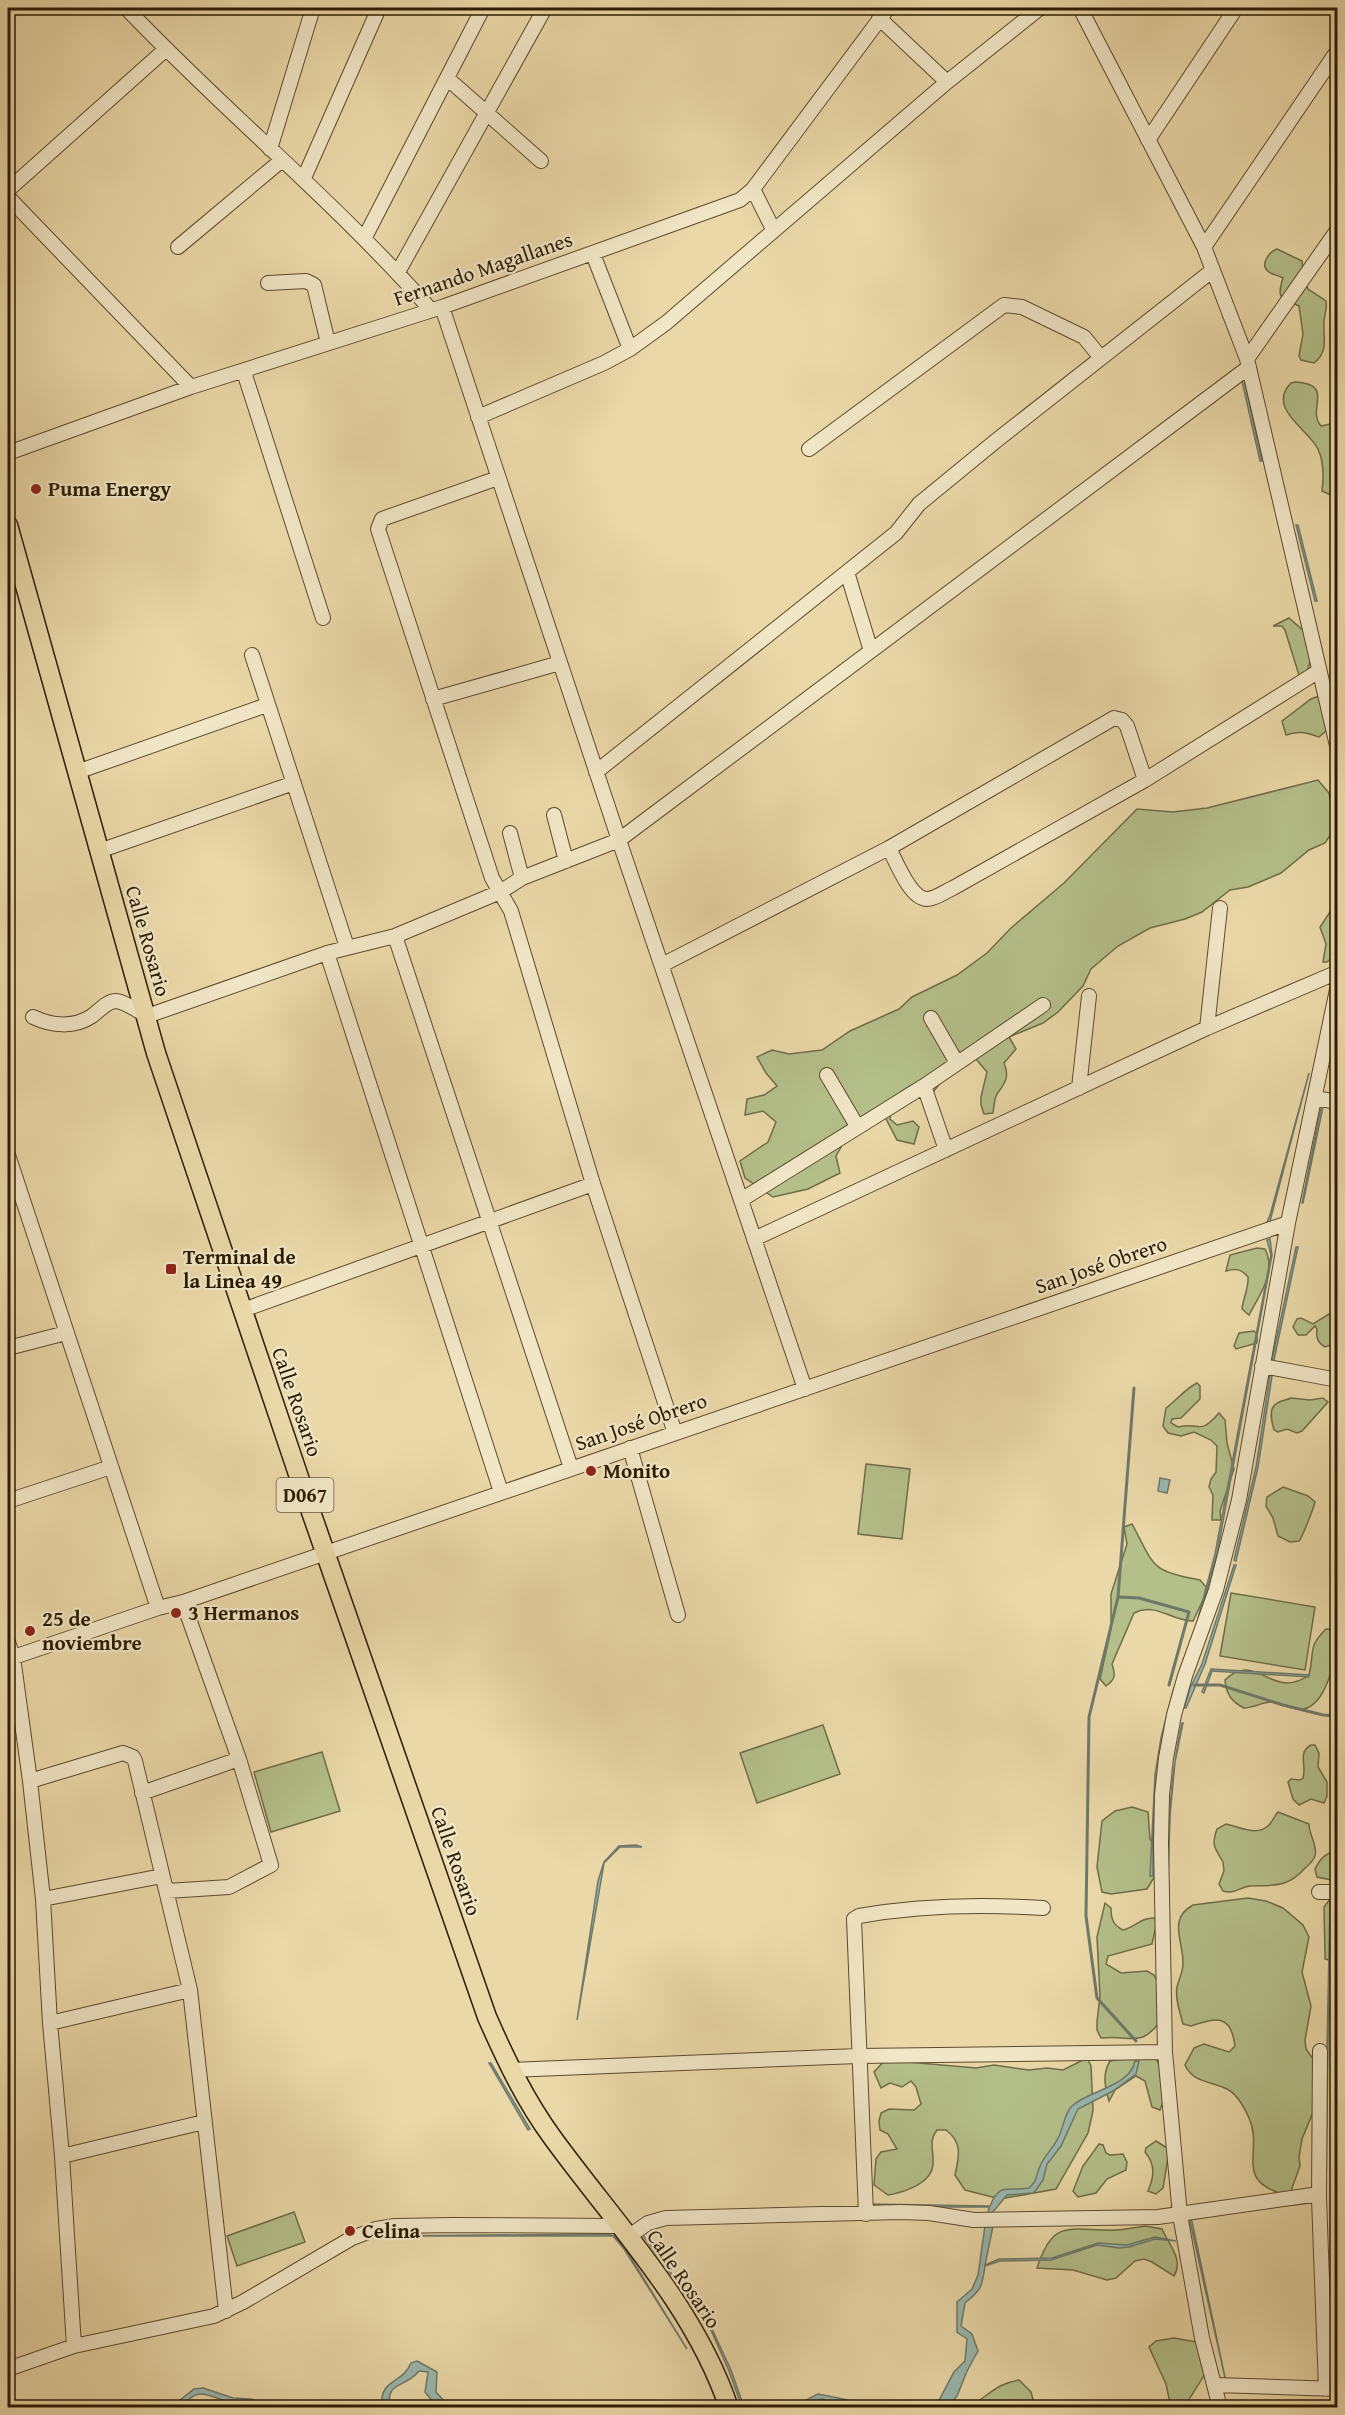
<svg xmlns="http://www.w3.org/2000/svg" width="1345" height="2415" font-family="'Gentium Book Plus',serif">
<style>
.green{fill:#b4bf8a;stroke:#706d46;stroke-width:1.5}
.water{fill:#9ab8b0;stroke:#6e796a;stroke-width:1.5}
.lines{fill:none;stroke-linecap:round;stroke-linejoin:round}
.stream{stroke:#6e796a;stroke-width:3}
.minor-casing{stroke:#5c4a2c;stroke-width:16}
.major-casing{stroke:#2c1b02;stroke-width:21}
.minor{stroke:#f1e6c6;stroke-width:14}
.major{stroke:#ead8a8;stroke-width:18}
.poi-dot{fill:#8f2418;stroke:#f1e6c6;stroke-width:2}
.labels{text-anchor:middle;stroke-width:4.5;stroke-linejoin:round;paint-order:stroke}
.shield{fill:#f1e6c6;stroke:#67583d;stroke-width:1.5}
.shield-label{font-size:20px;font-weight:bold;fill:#2c1b02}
.street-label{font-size:21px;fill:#2c1b02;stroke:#f1e6c6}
.poi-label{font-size:21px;font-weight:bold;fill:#2c1b02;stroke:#f1e6c6;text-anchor:start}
</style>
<rect width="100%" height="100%" fill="#ead8a8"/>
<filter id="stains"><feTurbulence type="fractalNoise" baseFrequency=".00333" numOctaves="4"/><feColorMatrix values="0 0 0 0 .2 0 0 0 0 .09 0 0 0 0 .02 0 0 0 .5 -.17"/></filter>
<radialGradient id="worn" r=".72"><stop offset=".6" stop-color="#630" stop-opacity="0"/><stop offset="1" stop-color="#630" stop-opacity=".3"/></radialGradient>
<path class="green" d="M 1277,249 L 1302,261 L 1304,280 L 1308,289 L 1326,301 C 1327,308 1325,314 1324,321 C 1323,337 1329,352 1314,363 L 1301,360 L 1299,356 L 1303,334 L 1299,306 C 1281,297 1276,300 1283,278 C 1278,275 1273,275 1269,272 C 1259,265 1269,252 1277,249 Z
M 1295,382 C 1336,384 1306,409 1321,426 L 1335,423 L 1337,417 L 1337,498 L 1322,491 C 1324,476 1324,462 1318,449 C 1309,430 1266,408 1291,383 Z
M 1289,618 L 1306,633 L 1311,658 L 1305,680 L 1291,685 L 1299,675 L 1285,630 L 1282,626 L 1273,626 Z
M 1319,696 L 1332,726 L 1319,737 C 1307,733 1299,730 1286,735 L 1282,721 L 1311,699 Z
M 1318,780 L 1329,793 L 1335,828 L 1325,843 L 1309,850 L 1281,873 L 1248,887 L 1230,890 L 1202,912 L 1185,919 L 1150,928 L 1118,946 L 1091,969 L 1083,986 L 1058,1012 L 1043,1023 L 1009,1037 L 1016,1049 L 1004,1063 C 1010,1077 1005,1083 997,1094 C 994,1099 994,1107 993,1113 L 984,1114 L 981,1105 L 981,1097 L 987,1072 L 976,1059 L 967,1058 L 946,1076 L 929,1097 L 921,1099 L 912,1085 C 893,1096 893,1098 890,1119 L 897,1125 L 913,1121 L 919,1127 L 914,1144 L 897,1140 L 885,1117 L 852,1128 L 836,1156 L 840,1173 L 808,1189 L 773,1197 L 745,1178 L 740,1161 L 768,1142 L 776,1122 L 763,1111 L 745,1115 L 747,1099 L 764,1095 L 777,1086 L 766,1073 L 757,1057 L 772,1050 L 789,1054 L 822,1050 L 850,1031 L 899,1009 L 912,997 L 957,975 L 987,953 L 1011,928 L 1064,883 L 1137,809 L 1173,812 L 1207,808 Z
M 1337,892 L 1337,954 L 1327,962 L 1323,962 L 1326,944 L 1320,927 L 1332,909 Z
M 1257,1248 L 1265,1249 C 1277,1272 1260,1294 1249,1315 L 1242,1309 C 1243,1298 1249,1288 1248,1277 C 1241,1269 1236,1268 1226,1271 L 1230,1255 Z
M 1329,1314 L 1333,1314 L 1337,1320 L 1337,1347 L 1333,1344 L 1325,1347 C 1317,1342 1316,1337 1317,1329 L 1315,1326 L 1306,1335 L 1298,1335 L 1293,1327 L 1297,1319 L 1301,1318 L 1313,1324 Z
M 1254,1331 L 1257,1334 L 1257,1343 L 1236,1349 L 1234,1346 L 1239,1333 Z
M 1197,1383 L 1200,1386 L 1200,1399 L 1181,1418 L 1172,1419 L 1171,1423 L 1178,1427 C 1201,1421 1198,1437 1219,1413 L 1225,1420 L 1227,1443 L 1234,1469 L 1220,1511 L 1221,1520 L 1212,1520 L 1213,1495 L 1209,1487 L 1211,1479 L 1216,1472 L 1217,1446 L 1211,1440 L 1194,1432 L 1181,1436 L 1168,1433 L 1163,1426 L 1166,1408 C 1177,1400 1185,1389 1197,1383 Z
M 1291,1398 L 1310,1400 L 1323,1398 L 1328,1402 L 1302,1431 L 1297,1433 L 1287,1429 L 1278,1432 L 1274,1430 C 1272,1423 1268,1409 1276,1404 C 1279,1401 1287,1400 1291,1398 Z
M 866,1464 L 910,1469 L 902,1539 L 858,1534 Z
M 1283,1487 L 1308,1496 L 1315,1502 C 1314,1507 1302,1538 1299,1541 L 1290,1542 L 1278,1536 L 1273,1518 L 1266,1506 L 1267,1497 Z
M 1132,1524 C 1155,1566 1149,1571 1200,1580 L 1206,1587 L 1205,1596 L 1193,1621 C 1171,1621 1156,1602 1134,1613 L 1112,1664 C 1116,1675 1115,1680 1106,1686 L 1100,1679 L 1111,1629 L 1111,1594 L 1127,1544 L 1124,1527 Z
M 1231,1593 L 1315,1607 L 1305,1670 L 1220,1656 Z
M 1326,1629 L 1335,1630 C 1340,1648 1328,1700 1307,1708 C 1295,1713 1283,1702 1271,1702 C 1262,1702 1254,1708 1244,1708 C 1232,1702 1226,1694 1225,1680 C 1256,1649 1272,1702 1309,1675 C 1315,1651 1307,1648 1326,1629 Z
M 823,1725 L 840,1774 L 757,1803 L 740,1753 Z
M 1311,1745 L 1315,1745 L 1319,1753 L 1318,1767 L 1327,1782 L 1327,1796 L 1324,1803 L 1311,1799 L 1299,1805 L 1293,1799 L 1288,1782 L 1291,1779 L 1300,1780 L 1303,1778 C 1307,1764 1297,1753 1311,1745 Z
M 322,1752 L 340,1811 L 271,1832 L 254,1772 Z
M 1132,1807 L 1148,1812 L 1150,1839 L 1155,1847 L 1156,1874 L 1147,1889 L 1111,1894 L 1102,1892 L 1097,1867 L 1102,1821 L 1115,1811 Z
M 1278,1812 L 1309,1824 C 1309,1835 1318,1846 1315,1856 C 1313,1861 1310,1864 1306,1867 C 1288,1888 1275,1885 1250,1886 C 1240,1887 1234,1895 1223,1891 L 1219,1884 L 1224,1871 L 1223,1862 C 1215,1848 1211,1846 1217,1829 L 1226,1824 C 1240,1827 1257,1837 1269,1825 C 1273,1821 1274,1816 1278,1812 Z
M 1334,1851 L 1337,1852 L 1337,1881 L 1317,1877 L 1315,1869 C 1320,1859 1324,1855 1334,1851 Z
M 1248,1898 L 1266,1901 L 1283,1908 L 1303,1925 L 1309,1937 L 1302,1972 L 1311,2006 L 1305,2040 L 1306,2049 L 1316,2063 L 1316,2105 L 1302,2139 L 1299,2157 L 1300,2166 L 1291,2191 L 1283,2194 C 1233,2180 1264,2150 1249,2118 C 1245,2109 1237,2094 1227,2089 C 1211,2081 1193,2083 1185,2065 L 1194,2048 L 1204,2044 L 1229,2052 L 1235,2046 C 1231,2013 1216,2018 1191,2026 L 1183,2024 C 1180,2012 1175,1999 1177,1987 C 1179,1979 1183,1972 1183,1964 C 1184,1942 1167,1919 1193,1905 Z
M 1331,1898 L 1336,1900 L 1333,1917 L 1337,1924 L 1337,1962 L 1325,1959 L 1325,1954 L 1324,1907 Z
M 1105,1903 L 1111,1908 C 1111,1919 1113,1925 1123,1930 C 1135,1927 1142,1917 1155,1918 L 1156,1926 L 1152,1944 L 1108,1956 L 1106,1964 L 1121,1973 L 1147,1971 L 1154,1975 L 1158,1983 L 1163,2018 C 1140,2049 1135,2035 1101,2038 L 1097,2030 L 1097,2022 L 1100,1996 L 1097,1937 Z
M 1337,1976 L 1337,2073 L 1330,2018 L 1331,1999 Z
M 1153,2053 C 1165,2074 1169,2087 1160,2110 L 1152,2107 L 1145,2081 L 1136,2076 L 1115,2090 L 1109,2101 C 1105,2087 1102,2074 1110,2061 Z
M 1087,2058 L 1091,2066 L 1093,2111 L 1088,2133 L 1056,2189 L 1000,2199 L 965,2190 L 955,2175 C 959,2156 963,2143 946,2130 L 937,2130 C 928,2142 934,2149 933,2163 C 933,2183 905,2192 888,2195 L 874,2185 L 876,2159 L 881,2152 L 897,2149 L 888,2134 L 880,2130 L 879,2121 L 881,2113 L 889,2109 L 914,2110 L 921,2104 L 916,2087 L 911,2081 L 902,2087 L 890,2083 L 881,2088 L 874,2072 L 885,2060 L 976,2068 L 994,2065 L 1029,2070 L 1047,2068 L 1063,2070 Z
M 1156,2141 L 1167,2148 L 1168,2157 L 1163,2188 L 1156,2194 L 1148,2191 C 1154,2177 1156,2165 1145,2152 L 1146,2148 Z
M 1099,2144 L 1103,2145 L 1106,2153 L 1110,2155 L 1123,2154 L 1127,2162 L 1126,2170 L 1107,2179 L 1096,2193 L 1078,2197 L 1073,2191 L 1083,2166 Z
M 294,2212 L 305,2242 L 237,2266 L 227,2236 Z
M 1145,2226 L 1162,2229 C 1169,2245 1184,2260 1174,2276 L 1152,2262 L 1144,2259 L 1135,2261 L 1116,2278 L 1107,2280 L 1073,2270 L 1037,2268 C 1052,2222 1065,2229 1106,2230 C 1119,2231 1132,2228 1145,2226 Z
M 1174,2338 L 1196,2342 L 1206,2372 C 1202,2379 1186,2405 1183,2407 L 1177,2407 L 1170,2403 L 1166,2384 L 1149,2347 L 1156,2341 Z
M 1019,2380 L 1031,2392 L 1035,2407 L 967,2407 C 989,2397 994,2384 1019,2380 Z"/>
<path class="water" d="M 1244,379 L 1262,461 L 1260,461 L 1242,381 Z
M 1296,525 L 1298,525 L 1317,601 L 1315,601 Z
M 1309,1073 L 1269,1225 L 1266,1224 L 1270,1215 Z
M 1321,1107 L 1323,1107 L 1303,1203 L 1302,1203 Z
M 1270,1239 L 1272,1255 L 1217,1554 L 1159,1761 L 1153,1830 L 1153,1876 L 1150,1876 L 1155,1775 L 1161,1738 L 1173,1691 L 1196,1626 L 1215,1554 L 1271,1255 L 1267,1240 Z
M 1296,1247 L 1298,1247 L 1274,1360 L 1272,1360 Z
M 1270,1375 L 1272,1376 L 1258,1467 L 1236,1561 L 1234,1560 L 1256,1467 Z
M 1160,1478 L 1170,1480 L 1167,1493 L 1158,1491 Z
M 1234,1565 L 1236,1565 L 1205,1664 L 1186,1708 L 1184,1708 L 1190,1688 L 1202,1664 Z
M 1211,1669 L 1309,1675 L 1309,1677 L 1212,1671 L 1204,1693 L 1202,1692 Z
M 1182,1723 L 1183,1723 L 1175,1762 L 1170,1816 L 1168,1884 C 1168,1829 1170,1777 1182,1723 Z
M 636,1845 L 642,1847 L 620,1847 L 604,1863 L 577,2020 L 598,1881 L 604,1862 L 619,1846 Z
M 1330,1901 L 1326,2195 L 1310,2203 L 1191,2217 L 1226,2382 L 1189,2217 L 1324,2195 Z
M 1135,2061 L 1139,2061 L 1136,2074 L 1113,2091 L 1078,2109 L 1061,2146 L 1047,2164 L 1043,2180 L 1036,2190 L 1033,2193 L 1007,2195 L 987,2219 L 989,2207 L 868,2207 L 868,2204 L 990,2206 C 1000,2181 1008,2192 1029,2188 C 1038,2181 1036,2173 1041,2164 C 1046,2154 1055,2146 1059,2136 C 1064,2126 1064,2114 1072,2106 C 1089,2090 1130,2087 1135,2061 Z
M 489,2063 L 491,2063 L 530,2129 L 528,2130 Z
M 985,2226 L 993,2226 L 985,2265 L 999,2259 L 1052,2258 L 1098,2243 L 1127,2245 L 1155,2237 L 1176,2241 L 1155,2239 L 1129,2247 L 1119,2248 L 1097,2245 L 1051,2260 L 1000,2261 L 985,2266 C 982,2288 981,2290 965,2303 L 961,2326 L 972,2334 L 978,2351 L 967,2371 L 957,2396 L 948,2407 L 935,2408 L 954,2372 L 965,2361 L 967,2339 L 957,2332 L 957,2302 L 972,2289 L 978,2275 Z
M 608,2234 L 614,2236 L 625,2248 L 687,2349 L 624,2249 L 613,2236 L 383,2236 Z
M 642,2234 L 711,2327 L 731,2370 L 744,2407 L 742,2407 L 729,2371 L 710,2328 Z
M 417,2361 L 437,2372 L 436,2392 L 448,2405 L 462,2404 L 481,2407 L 437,2407 L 425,2392 L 428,2372 L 419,2371 C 406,2388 385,2381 390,2407 L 382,2407 C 379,2378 402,2385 411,2363 Z
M 203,2388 L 233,2398 L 251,2399 L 273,2407 C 264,2408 233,2403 225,2401 C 205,2394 197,2387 182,2407 L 171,2407 L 194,2389 Z
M 818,2394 L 853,2401 L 858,2407 L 833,2406 L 824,2399 L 811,2400 L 809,2403 L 813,2407 L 804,2407 L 806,2400 Z"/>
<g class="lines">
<path class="stream" d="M 1134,1388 L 1118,1597 L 1089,1717 L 1086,1916 L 1097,1998 L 1136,2041
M 1119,1597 L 1139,1598 L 1189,1612 L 1169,1685
M 1194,1685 L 1220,1685 L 1283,1705 L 1323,1715 L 1338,1716"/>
<defs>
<path id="minor" d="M 126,8 C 225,112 336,202 431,310
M 1080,8 L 1204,247 L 1247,359 L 1338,750
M 879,18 L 947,82
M 447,78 L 541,161
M 1148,140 L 1236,8
M 270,149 L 313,8
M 304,178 L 379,8
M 753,189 L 773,229
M 8,190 L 166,49
M 8,197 L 191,387
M 365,237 L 483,8
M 178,247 L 282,160
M 1204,247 L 1338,50
M 593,254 L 630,349
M 398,272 L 545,8
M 268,283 L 306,281 L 314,285 L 328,343
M 442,307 L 619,840 L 805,1389
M 1247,359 L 1338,229
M 244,372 L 323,618
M 478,417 L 604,363 L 630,349 L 666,323 L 947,82 L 1040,8
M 809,449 L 1004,305 L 1022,307 L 1084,337 L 1101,358
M 8,453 L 191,387 L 442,307 L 740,200 L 753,189 L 888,8
M 498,478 L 382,519 L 378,529 L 492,878 L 511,911 L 593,1184 L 675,1433
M 847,572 L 871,651
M 252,655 L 347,947
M 433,699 L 560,663
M 77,772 L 267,705
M 596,772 L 896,533 L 919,504 L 997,440 L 1213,270
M 554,815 L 566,861
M 510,833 L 522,878
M 889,848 C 896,861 910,899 927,899 C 935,899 946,891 953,888 L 1145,780 L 1319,671
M 99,851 L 294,783
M 395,936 L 571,1468
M 327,953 L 501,1492
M 662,965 L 889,848 L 1114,718 L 1122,720 L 1127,726 L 1145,780
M 33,1017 C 52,1026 74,1028 92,1016 C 99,1011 107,1001 116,1001 C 126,1002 138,1011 147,1016 L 327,953 L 395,936 L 500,892 L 522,878 L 619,840 L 1249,367
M 931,1018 L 957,1063
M 1207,1028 L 1220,908
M 827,1075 L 857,1126
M 924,1086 L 946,1150
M 1079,1088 L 1089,996
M 1315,1098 L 1338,1102
M 8,1155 L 158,1608
M 741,1200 L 924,1086 L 1043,1005
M 754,1239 L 1207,1028 L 1338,972
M 243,1310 L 593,1184
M 8,1348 L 66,1333
M 1262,1366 L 1338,1380
M 630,1448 L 678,1615
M 8,1501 L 111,1467
M 8,1642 L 13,1657 L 30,1781 L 43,1899 L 50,2023 L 62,2156
M 8,1659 L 158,1608 L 183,1602 L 1288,1223
M 30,1781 L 123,1753 L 133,1757 L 135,1761 L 190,1990 L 226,2311
M 142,1793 L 239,1759
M 167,1891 L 229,1887 L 271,1865 L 239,1759 L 183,1602
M 1319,1892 L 1338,1892
M 43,1899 L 162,1876
M 50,2023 L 190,1990
M 1320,2051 L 1319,2198 L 1326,2389
M 510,2070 L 858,2056 L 1165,2052
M 866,2214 L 854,1919 L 859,1916 C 921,1905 980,1904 1043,1908
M 628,2237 L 648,2223 L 666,2218 L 901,2212 L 929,2213 L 974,2220 L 1158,2217 L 1319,2194
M 74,2346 L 62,2156 L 204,2122
M 8,2369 L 74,2346 L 214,2316 L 243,2302 L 352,2238 L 376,2229 L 395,2226 L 453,2225 L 620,2226
M 1215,2385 L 1338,2389
M 1220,2408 L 1202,2338 L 1180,2215 L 1165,2052 L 1161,1843 L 1162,1795 L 1166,1758 L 1174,1715 L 1185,1676 L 1216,1590 L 1239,1500 L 1288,1223 L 1338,985"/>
<path id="major" d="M 8,525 L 156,1053 L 302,1486 L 487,2017 C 506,2060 525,2100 552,2137 C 615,2224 694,2304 729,2408"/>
</defs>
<use href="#minor" class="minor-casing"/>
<use href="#major" class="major-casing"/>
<use href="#minor" class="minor"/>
<use href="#major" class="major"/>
</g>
<g class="poi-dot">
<circle cx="36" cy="489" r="6"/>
<rect x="165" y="1263" width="12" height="12" rx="3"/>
<circle cx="591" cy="1471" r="6"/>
<circle cx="176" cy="1613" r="6"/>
<circle cx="30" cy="1631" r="6"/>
<circle cx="350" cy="2231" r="6"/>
</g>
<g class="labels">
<rect class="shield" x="276.5" y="1478" width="57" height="34" rx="4.5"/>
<g class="shield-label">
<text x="305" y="1502">D067</text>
</g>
<g class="street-label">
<text transform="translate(483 269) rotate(-19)" y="7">Fernando Magallanes</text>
<text transform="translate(148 941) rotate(74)" y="7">Calle Rosario</text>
<text transform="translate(1101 1265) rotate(-19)" y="7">San José Obrero</text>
<text transform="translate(297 1402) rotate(71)" y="7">Calle Rosario</text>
<text transform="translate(641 1422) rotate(-19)" y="7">San José Obrero</text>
<text transform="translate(456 1861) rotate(71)" y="7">Calle Rosario</text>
<text transform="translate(684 2279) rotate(56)" y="7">Calle Rosario</text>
</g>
<g class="poi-label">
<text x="48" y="496">Puma Energy</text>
<text x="183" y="1264">Terminal de<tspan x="183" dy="24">la Linea 49</tspan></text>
<text x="603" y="1478">Monito</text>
<text x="188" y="1620">3 Hermanos</text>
<text x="42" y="1626">25 de<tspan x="42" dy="24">noviembre</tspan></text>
<text x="362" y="2238">Celina</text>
</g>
</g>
<rect width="1345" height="2415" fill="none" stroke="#ead8a8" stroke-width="30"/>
<rect x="9" y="9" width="1327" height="2397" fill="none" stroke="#2c1b02" stroke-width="3"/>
<rect x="15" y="15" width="1315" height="2385" fill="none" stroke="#2c1b02" stroke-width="1.5"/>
<rect width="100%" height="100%" filter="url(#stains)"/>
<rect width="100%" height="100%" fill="url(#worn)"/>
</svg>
